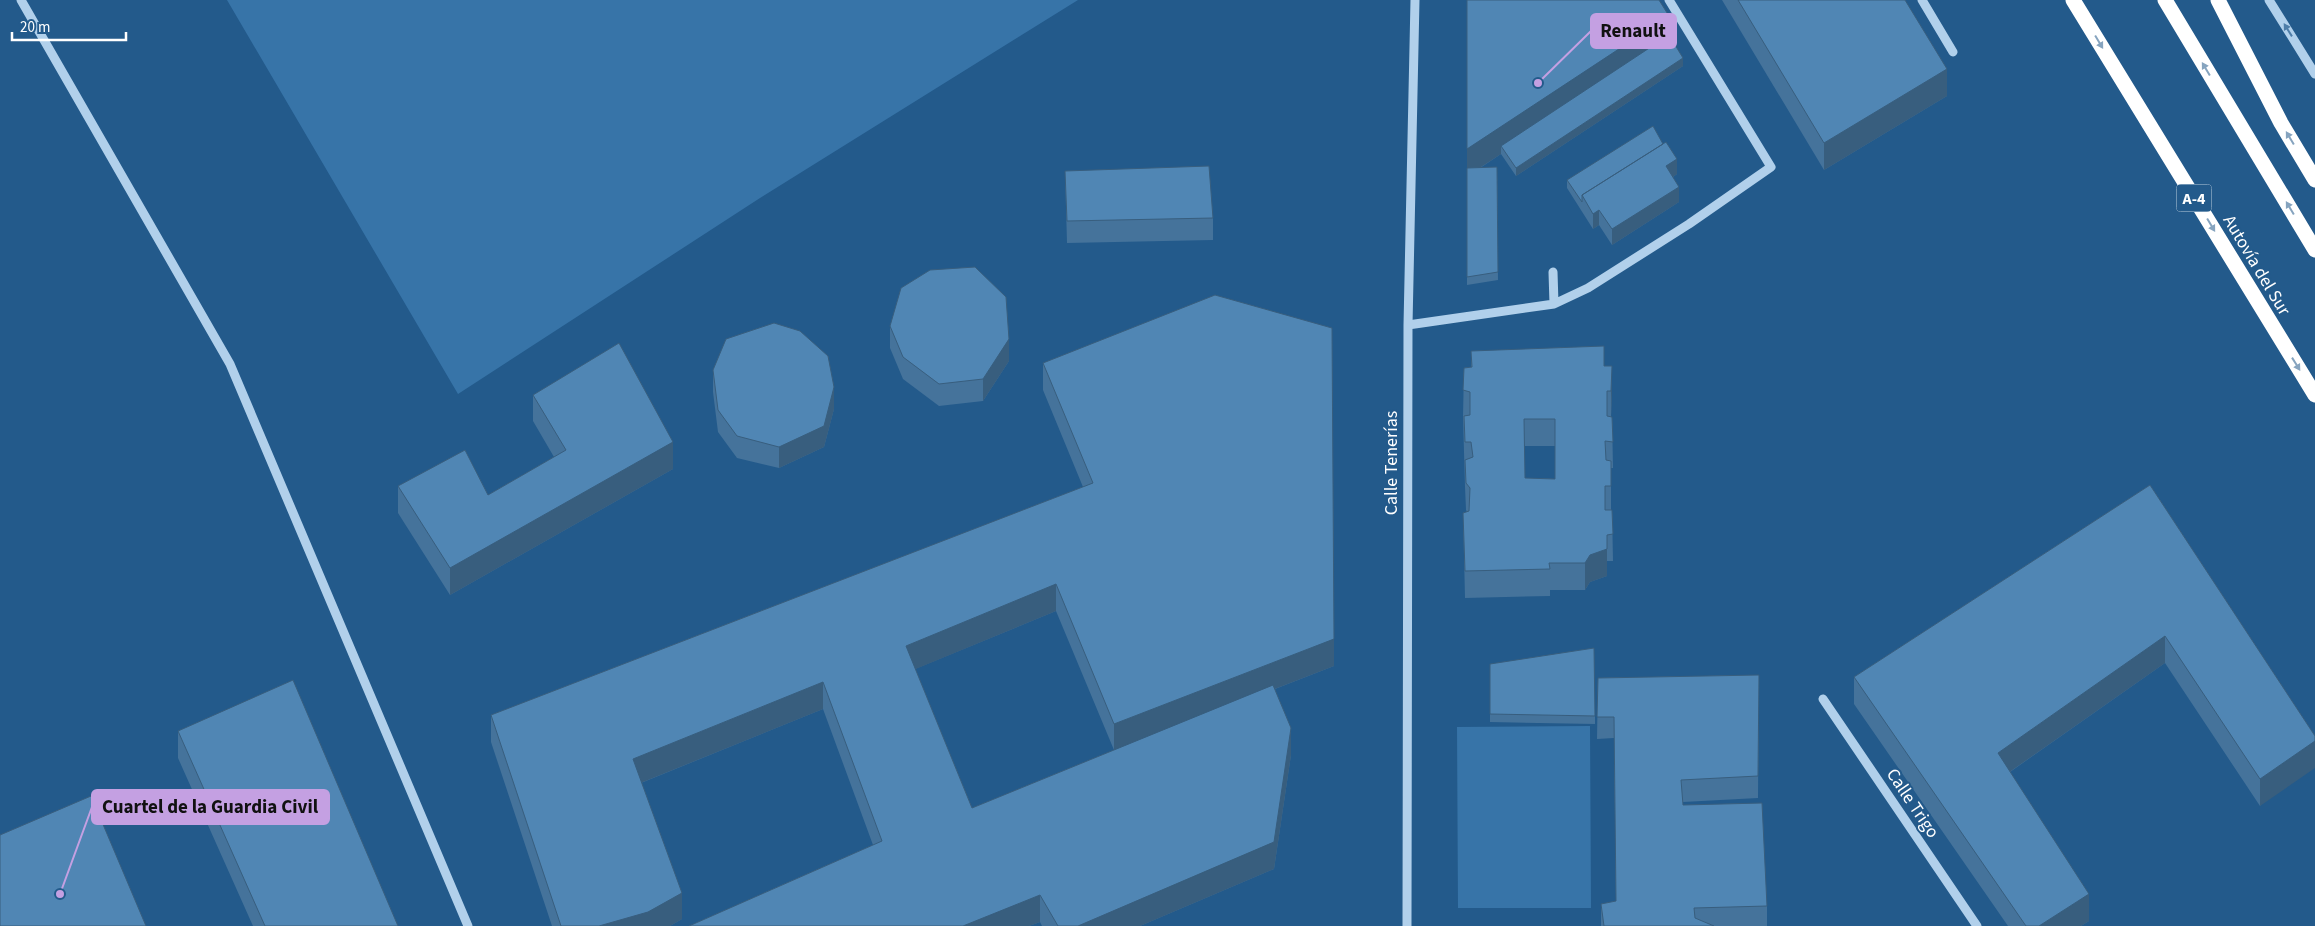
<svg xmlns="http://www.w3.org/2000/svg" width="2315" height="926" font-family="'Source Sans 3',sans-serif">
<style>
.green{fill:#3774a8}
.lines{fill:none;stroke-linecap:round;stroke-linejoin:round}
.minor{stroke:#b1d0eb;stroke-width:9}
.highway{stroke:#fff;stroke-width:15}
.wall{fill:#45739b;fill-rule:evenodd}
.shaded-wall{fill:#385e7e}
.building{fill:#5086b4;stroke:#385e7e;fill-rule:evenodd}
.oneway{fill:#4e7da8}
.oneway2{fill:#86a4bf}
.labels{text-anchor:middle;stroke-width:4;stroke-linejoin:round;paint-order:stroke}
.shield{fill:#235a8b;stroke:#bdcedc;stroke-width:1}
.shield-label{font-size:16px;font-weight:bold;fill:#fff}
.street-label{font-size:18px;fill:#fff;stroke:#235a8b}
.leader{fill:none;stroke:#c4a0e2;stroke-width:2}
.callout-dot{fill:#c4a0e2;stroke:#235a8b;stroke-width:2}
.callout{fill:#c4a0e2;stroke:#c4a0e2;stroke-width:2}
.callout-label{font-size:19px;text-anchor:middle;font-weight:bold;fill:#111}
</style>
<rect width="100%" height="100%" fill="#235a8b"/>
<path class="green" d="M 227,0 L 1078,0 L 760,198 L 458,394 Z
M 1590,726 L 1591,908 L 1458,908 L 1457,727 Z"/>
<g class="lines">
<path class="minor" d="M 21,0 L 230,364 L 468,926
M 1922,0 L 1953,52
M 2269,0 L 2315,74
M 1553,272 L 1554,304
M 1408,325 L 1554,304 L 1588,288 L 1689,224 L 1771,167 L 1669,0
M 1823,699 L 1977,926
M 1407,926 L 1408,325 L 1415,0"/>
<path class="highway" d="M 2073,0 L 2315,395
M 2165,0 L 2315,250
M 2218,0 L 2281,123 L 2315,180"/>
</g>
<path class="wall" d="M 1722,0 L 1905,0 L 1947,96 L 1824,170 Z
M 1669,35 L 1683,66 L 1516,176 L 1501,154 L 1480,168 L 1497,167 L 1498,280 L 1467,285 L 1467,149 Z
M 1065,171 L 1213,218 L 1213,240 L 1067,243 Z
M 1677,174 L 1673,177 L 1679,202 L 1612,245 L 1599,225 L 1593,229 L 1567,188 L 1567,180 Z
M 890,326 L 1009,361 L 983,401 L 939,406 L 903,379 L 890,348 Z
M 1471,351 L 1604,366 L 1612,393 L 1611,417 L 1612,417 L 1613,468 L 1611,468 L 1611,510 L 1612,510 L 1613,561 L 1607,561 L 1607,576 L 1590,582 L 1585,590 L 1550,590 L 1550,596 L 1465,598 L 1463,513 L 1467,512 L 1466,510 L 1465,487 L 1463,417 L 1464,368 L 1471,367 ZM 1524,446 L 1555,446 L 1555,479 L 1525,478 Z
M 1043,363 L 1334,666 L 1275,689 L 1291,755 L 1274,869 L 1140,926 L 1042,926 L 1040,922 L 1029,926 L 689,926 L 873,845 L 823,709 L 641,783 L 682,919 L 670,926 L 552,926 L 491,742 L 491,715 L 1083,487 L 1043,390 ZM 1056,611 L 1114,750 L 972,808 L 915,669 Z
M 713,370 L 834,409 L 824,447 L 779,468 L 737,458 L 718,432 L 713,392 Z
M 533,395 L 673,469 L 450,595 L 398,513 L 398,486 L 488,495 L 554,457 L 533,421 Z
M 2150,485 L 2315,736 L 2260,806 L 2165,663 L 2010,772 L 2089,921 L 2081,926 L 2008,926 L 1854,704 L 1854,677 Z
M 1490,664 L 1595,716 L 1595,724 L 1490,722 Z
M 1759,675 L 1758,798 L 1683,802 L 1683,805 L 1767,906 L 1767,926 L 1601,926 L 1601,904 L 1616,901 L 1614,738 L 1597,739 L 1598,678 Z
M 178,731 L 398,926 L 253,926 L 178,758 Z"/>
<path class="shaded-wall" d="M 1669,16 L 1669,43 L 1501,146 L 1501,154 L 1467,176 L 1467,149 Z
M 1683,58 L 1683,66 L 1516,176 L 1516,168 Z
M 1947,69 L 1947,96 L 1824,170 L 1824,143 Z
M 1677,159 L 1677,174 L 1666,182 L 1666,166 Z
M 1679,187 L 1679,202 L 1612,245 L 1612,229 Z
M 1599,210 L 1599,225 L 1593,229 L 1593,214 Z
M 1009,339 L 1009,361 L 983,401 L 983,379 Z
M 1612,366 L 1612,393 L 1611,418 L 1611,391 Z
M 834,387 L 834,409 L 824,447 L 779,468 L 779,447 Z
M 673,442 L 673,469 L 450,595 L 450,568 Z
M 1607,549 L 1607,576 L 1590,582 L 1585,590 L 1585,563 L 1590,555 Z
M 1056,584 L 1056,611 L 906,673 L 906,646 Z
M 2165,636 L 2165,663 L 1998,780 L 1998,753 Z
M 1334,639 L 1334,666 L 1114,751 L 1114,724 Z
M 823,682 L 823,709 L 633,786 L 633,759 Z
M 1291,728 L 1291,755 L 1274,869 L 1140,926 L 1078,926 Z
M 2315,741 L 2315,768 L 2260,806 L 2260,779 Z
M 682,893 L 682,919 L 670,926 L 599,926 Z
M 2089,894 L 2089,921 L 2081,926 L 2039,926 Z
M 1040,895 L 1040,922 L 1029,926 L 963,926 Z"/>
<path class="building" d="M 1467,0 L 1659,0 L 1669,16 L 1467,149 Z
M 1738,0 L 1905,0 L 1947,69 L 1824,143 Z
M 1669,35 L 1683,58 L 1516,168 L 1501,146 Z
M 1653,126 L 1663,144 L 1582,195 L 1582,202 L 1567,180 Z
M 1666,142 L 1677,159 L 1666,166 L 1679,187 L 1612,229 L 1599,210 L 1593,214 L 1582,195 Z
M 1209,166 L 1213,218 L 1067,221 L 1065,171 Z
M 1497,167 L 1498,272 L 1467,277 L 1467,168 Z
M 975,267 L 1006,297 L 1009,339 L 983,379 L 939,384 L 903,357 L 890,326 L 901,288 L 930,270 Z
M 1215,295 L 1332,328 L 1334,639 L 1114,724 L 1056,584 L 906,646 L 972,808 L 1273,685 L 1291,728 L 1274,842 L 1078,926 L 1058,926 L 1040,895 L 963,926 L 689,926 L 882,841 L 823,682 L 633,759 L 682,893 L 648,912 L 599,926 L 561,926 L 491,715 L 1093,483 L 1043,363 Z
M 774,323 L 800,331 L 828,356 L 834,387 L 824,426 L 779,447 L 737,436 L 718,410 L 713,370 L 726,339 Z
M 619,343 L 673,442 L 450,568 L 398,486 L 465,450 L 488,495 L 566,450 L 533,395 Z
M 1604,346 L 1604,366 L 1612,366 L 1611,391 L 1607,391 L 1607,416 L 1612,417 L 1613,442 L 1605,441 L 1606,460 L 1611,461 L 1611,486 L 1605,486 L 1605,510 L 1612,510 L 1613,534 L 1607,535 L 1607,549 L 1590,555 L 1585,563 L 1549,563 L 1550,569 L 1465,571 L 1463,513 L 1469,511 L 1470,488 L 1466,483 L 1465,460 L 1473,457 L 1471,442 L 1465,442 L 1464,416 L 1470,415 L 1470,392 L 1463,390 L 1464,368 L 1472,367 L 1471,351 ZM 1524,419 L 1555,419 L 1555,479 L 1525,478 Z
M 2150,485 L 2315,736 L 2315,741 L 2260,779 L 2165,636 L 1998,753 L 2089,894 L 2039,926 L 2026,926 L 1854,677 Z
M 1594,648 L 1595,716 L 1490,714 L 1490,664 Z
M 1759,675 L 1758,776 L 1681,780 L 1683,805 L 1762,803 L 1767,906 L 1694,908 L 1695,918 L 1714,926 L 1604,926 L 1601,904 L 1616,901 L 1614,717 L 1597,717 L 1598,678 Z
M 293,680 L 398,926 L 265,926 L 178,731 Z
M 91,796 L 146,926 L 0,926 L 0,835 Z"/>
<defs><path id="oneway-solid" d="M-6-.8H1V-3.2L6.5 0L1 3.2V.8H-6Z" transform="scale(1.25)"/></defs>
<use class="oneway" href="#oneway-solid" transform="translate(2288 30) rotate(-122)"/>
<g class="oneway2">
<use href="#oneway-solid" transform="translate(2099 42) rotate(59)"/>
<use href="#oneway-solid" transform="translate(2206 69) rotate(-121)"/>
<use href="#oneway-solid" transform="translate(2290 138) rotate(-121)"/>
<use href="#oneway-solid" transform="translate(2290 208) rotate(-121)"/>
<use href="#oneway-solid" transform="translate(2211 225) rotate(59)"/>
<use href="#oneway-solid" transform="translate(2296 364) rotate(58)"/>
</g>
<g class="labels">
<rect class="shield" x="2176.5" y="184.5" width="35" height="27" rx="4"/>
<g class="shield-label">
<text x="2194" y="204">A-4</text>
</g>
<g class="street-label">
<text transform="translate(2257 265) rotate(59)" y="6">Autovía del Sur</text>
<text transform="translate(1391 463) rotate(-90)" y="6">Calle Tenerías</text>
<text transform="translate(1913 803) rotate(56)" y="6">Calle Trigo</text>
</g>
</g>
<path class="leader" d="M1538 83L1591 31M60 894L92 807"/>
<g class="callout-dot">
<circle cx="1538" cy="83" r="5"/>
<circle cx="60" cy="894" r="5"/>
</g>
<g class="callout">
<rect x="1591" y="14" width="85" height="34" rx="5"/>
<rect x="92" y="790" width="237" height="34" rx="5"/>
</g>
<g class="callout-label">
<text x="1633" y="37">Renault</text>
<text x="210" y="813">Cuartel de la Guardia Civil</text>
</g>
<path d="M12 32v8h114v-8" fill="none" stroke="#ffffff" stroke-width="2.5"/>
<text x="20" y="32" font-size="15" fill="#ffffff" stroke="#235a8b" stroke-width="4" paint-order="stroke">20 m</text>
</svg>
